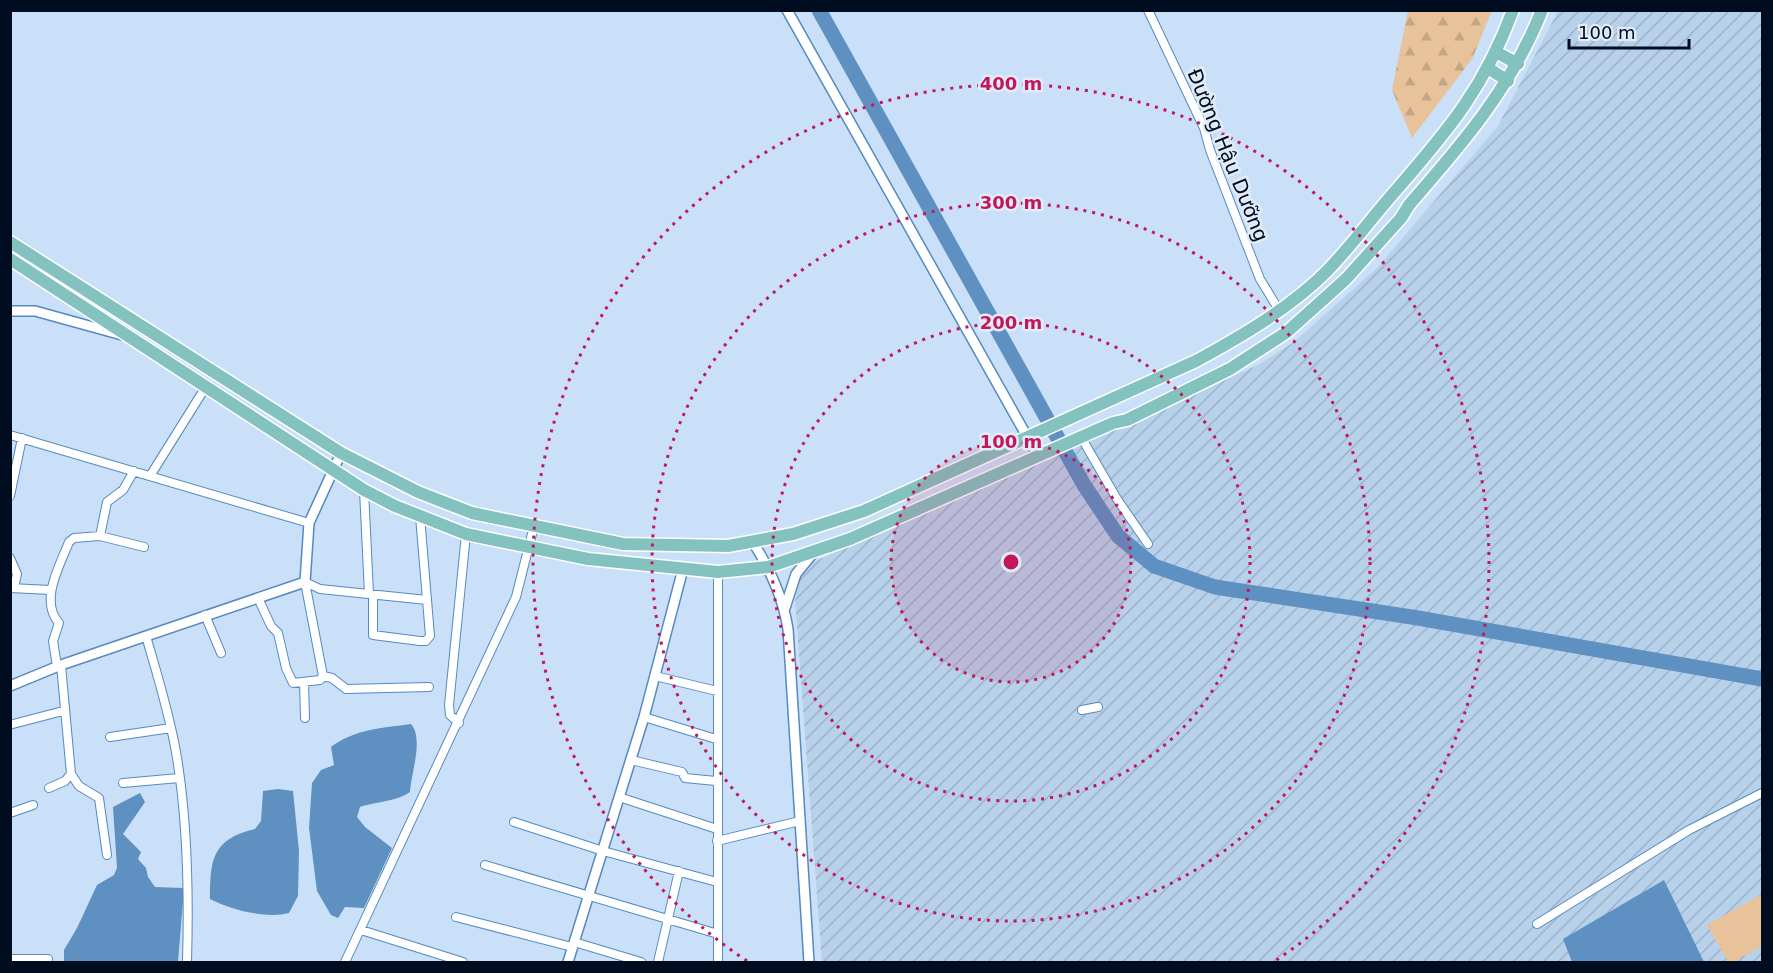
<svg xmlns="http://www.w3.org/2000/svg" width="1773" height="973" font-family="'DejaVu Sans',sans-serif">
<style>
.industrial{fill:url(#industrial-furrows)}
.grass{fill:#e7c29a}
.forest{fill:url(#forest-firs)}
.water{fill:#5e90c2}
.lines{fill:none;stroke-linecap:round;stroke-linejoin:round}
.river{stroke:#5e90c2;stroke-width:15}
.minor-casing{stroke:#548ac0;stroke-width:10}
.tertiary-casing{stroke:#548ac0;stroke-width:12}
.primary-casing{stroke:#fff;stroke-width:15}
.minor{stroke:#fff;stroke-width:8}
.tertiary{stroke:#fff;stroke-width:9}
.primary{stroke:#83c2bf;stroke-width:12}
.ring{fill:none;stroke:#c2185b;stroke-width:3;stroke-dasharray:3 6}
.labels{text-anchor:middle;stroke-width:5;stroke-linejoin:round;paint-order:stroke}
.street-label{font-size:20px;fill:#000c1f;stroke:#e1ecf8}
.centre{fill:#c2185b;stroke:#e1ecf8;stroke-width:3}
.ring-label{font-size:18px;text-anchor:middle;font-weight:bold;fill:#c2185b;stroke:#e1ecf8;stroke-width:5;stroke-linejoin:round;paint-order:stroke}
</style>
<defs>
<pattern id="industrial-furrows" width="10" height="10" patternUnits="userSpaceOnUse" patternTransform="scale(1.5)"><rect width="10" height="10" fill="#b8d1ea"/><path d="M-1 1l2-2M0 10L10 0M9 11l2-2" fill="none" stroke="#9cb2c8"/></pattern>
<pattern id="forest-firs" width="22" height="20" patternUnits="userSpaceOnUse" patternTransform="scale(1.5)"><rect width="22" height="20" fill="#e7c29a"/><path d="M5 1l3.5 6h-7zM16 11l3.5 6h-7z" fill="#c4a684"/></pattern>
</defs>
<rect width="100%" height="100%" fill="#cae0f8"/>
<path class="industrial" d="M 1558,11 L 1762,11 L 1762,962 L 822,962 L 795,601 L 802,567 L 1258,365 L 1294,342 L 1378,267 L 1498,126 Z"/>
<path class="grass" d="M 1762,894 L 1762,946 L 1733,962 L 1728,962 L 1707,925 Z"/>
<path class="forest" d="M 1408,11 L 1492,11 L 1472,59 L 1412,138 L 1392,90 Z"/>
<path class="water" d="M 411,724 C 424,739 411,773 410,792 C 398,801 375,802 360,807 L 357,817 L 365,827 L 392,848 L 364,908 L 345,907 L 338,918 L 331,915 L 317,891 L 309,828 L 312,783 L 321,770 L 334,765 L 331,747 C 355,729 382,728 411,724 Z
M 278,789 L 293,791 L 299,851 L 298,896 L 289,913 C 267,919 231,910 210,899 C 210,860 212,839 255,829 L 261,821 L 263,791 Z
M 140,793 L 145,802 L 123,834 L 141,852 L 138,859 L 146,868 L 148,877 L 155,887 L 184,888 L 178,962 L 64,962 L 64,950 L 77,928 L 97,885 L 114,875 L 117,868 L 113,807 Z
M 1664,880 L 1704,962 L 1572,962 L 1563,939 Z"/>
<g class="lines">
<path class="river" d="M 819,10 L 1084,485 L 1118,536 L 1154,566 L 1215,587 L 1418,618 L 1762,679"/>
<defs>
<path id="minor" d="M 1148,10 L 1204,128 L 1210,150 L 1260,279 L 1279,310
M 10,435 L 309,523
M 1081,437 L 1117,499 L 1148,544
M 150,476 L 205,388
M 364,490 L 369,594
M 10,496 L 22,438
M 100,536 L 144,547
M 10,558 L 17,574 L 14,588
M 305,582 L 320,589 L 427,600 L 420,516
M 10,588 L 51,590
M 373,595 L 373,635 L 420,641 L 426,641 L 430,636 L 427,600
M 258,598 L 271,626 L 278,633 L 286,668 L 293,683 L 320,680 L 323,676 L 305,582
M 205,615 L 221,653
M 146,636 C 157,674 169,712 176,752 C 188,821 189,892 187,962
M 57,666 L 53,641 L 59,623 C 39,601 60,565 69,542 L 74,538 L 100,536 L 107,502 L 123,490 L 134,471
M 323,676 L 332,678 L 346,689 L 429,687
M 655,676 L 717,691
M 304,682 L 305,718
M 1082,710 L 1098,707
M 644,717 L 716,739
M 459,723 L 450,715 L 449,705 L 466,534
M 13,724 L 63,711
M 110,737 L 171,728
M 631,760 L 682,772 L 685,778 L 716,781
M 71,774 L 79,786 L 99,798 L 107,855
M 123,783 L 179,778
M 49,788 L 65,781 L 71,774 L 61,665
M 619,797 L 717,829
M 10,813 L 33,805
M 514,822 L 603,851 L 717,882
M 717,841 L 800,821
M 485,865 L 718,934
M 456,917 L 572,947
M 1537,924 L 1689,830 L 1762,793
M 361,930 L 463,962
M 574,942 L 641,962
M 10,959 L 48,959
M 345,962 L 516,597 L 534,526
M 658,962 L 679,871
M 718,962 L 718,572"/>
<path id="tertiary" d="M 787,10 L 1038,456
M 10,311 L 35,311 L 122,335
M 753,542 C 770,570 783,597 788,629 L 809,962
M 785,608 L 796,574 L 814,552
M 10,686 L 61,665 L 305,582 L 309,523 L 341,453
M 568,962 L 644,717 L 683,569"/>
<path id="primary" d="M 1496,52 L 1518,64
M 1488,68 L 1508,81
M 10,242 L 341,453 L 418,492 L 472,513 L 623,544 L 728,546 L 793,534 L 864,511 L 1196,361 C 1242,336 1290,308 1327,271 C 1352,245 1374,215 1398,188 C 1450,128 1485,86 1513,10
M 10,259 L 364,490 L 395,506 L 466,534 L 588,559 L 718,572 L 768,567 L 850,539 L 1113,423 L 1127,420 L 1230,369 L 1287,332 L 1346,279 L 1401,218 L 1409,205 C 1463,143 1511,88 1542,10"/>
</defs>
<use href="#minor" class="minor-casing"/>
<use href="#tertiary" class="tertiary-casing"/>
<use href="#primary" class="primary-casing"/>
<use href="#minor" class="minor"/>
<use href="#tertiary" class="tertiary"/>
<use href="#primary" class="primary"/>
</g>
<circle cx="1011" cy="562" r="120" fill="#c2185b" fill-opacity=".12"/>
<g class="ring">
<circle cx="1011" cy="562" r="120"/>
<circle cx="1011" cy="562" r="239"/>
<circle cx="1011" cy="562" r="359"/>
<path d="M747 961A478 478 0 1 1 1275 961"/>
</g>
<g class="labels">
<g class="street-label">
<text transform="translate(1228 155) rotate(68)" y="7">Đường Hậu Dưỡng</text>
</g>
</g>
<circle cx="1011" cy="562" r="9" class="centre"/>
<g class="ring-label">
<text x="1011" y="90">400 m</text>
<text x="1011" y="209">300 m</text>
<text x="1011" y="329">200 m</text>
<text x="1011" y="448">100 m</text>
</g>
<rect width="1773" height="973" fill="none" stroke="#000c1f" stroke-width="24"/>
<path d="M1569 39v9h120v-9" fill="none" stroke="#000c1f" stroke-width="3"/>
<text x="1578" y="39" font-size="18" fill="#000c1f" stroke="#e1ecf8" stroke-width="4.5" paint-order="stroke">100 m</text>
</svg>
